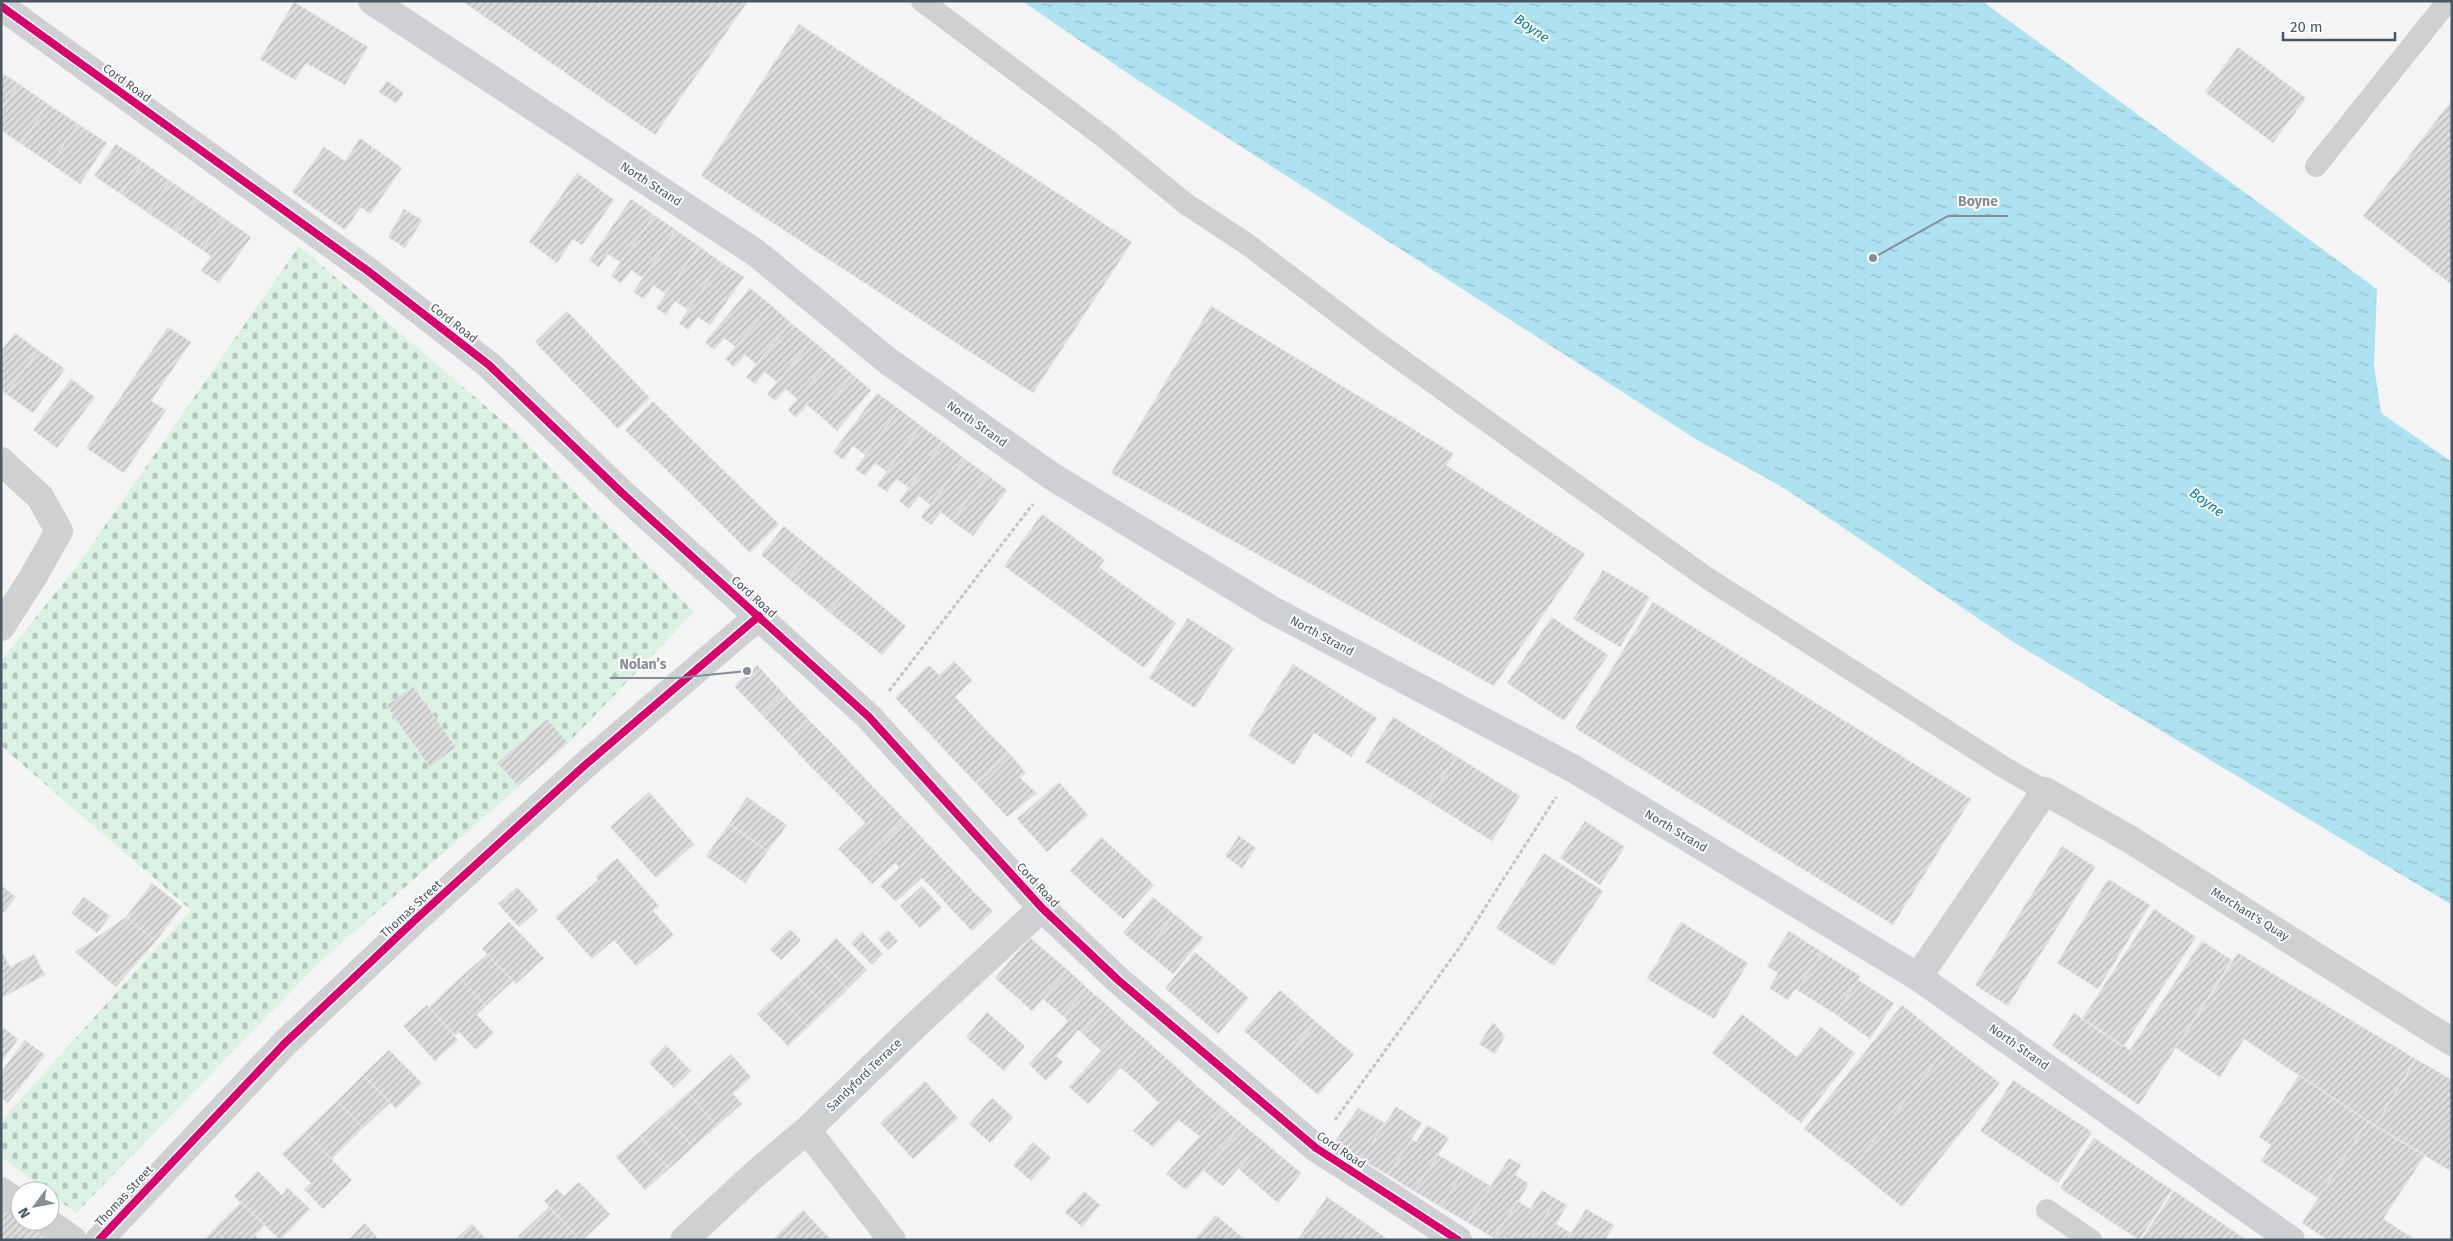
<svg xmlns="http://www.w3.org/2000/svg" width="2453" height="1241" font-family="'Fira Sans',sans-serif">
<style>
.cemetery{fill:url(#cemetery-stones)}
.water{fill:url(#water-ripples)}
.building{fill:url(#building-hatch);stroke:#e5e6e7}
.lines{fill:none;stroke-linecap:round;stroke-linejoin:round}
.path{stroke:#bcc7c4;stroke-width:3;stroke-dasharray:4 2.5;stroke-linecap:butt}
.lane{stroke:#ced0d2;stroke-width:22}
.street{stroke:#ced0d2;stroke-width:28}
.secondary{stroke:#ced0d4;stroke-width:28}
.cycleway-casing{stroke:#fff;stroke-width:11}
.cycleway{stroke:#d6006c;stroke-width:8}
.labels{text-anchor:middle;stroke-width:4;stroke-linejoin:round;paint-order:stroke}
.street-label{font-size:12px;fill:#4a5661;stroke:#fff}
.water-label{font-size:14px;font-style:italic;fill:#0c7c9b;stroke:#fff}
.leader{fill:none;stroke:#868d94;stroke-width:2}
.callout-dot{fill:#868d94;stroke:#fff;stroke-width:2}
.callout-label{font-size:14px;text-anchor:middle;font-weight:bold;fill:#868d94;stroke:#fff;stroke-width:4;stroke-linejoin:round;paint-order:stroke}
</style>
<defs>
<pattern id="cemetery-stones" width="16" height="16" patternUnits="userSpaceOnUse" patternTransform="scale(1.25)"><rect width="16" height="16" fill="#d9f2e3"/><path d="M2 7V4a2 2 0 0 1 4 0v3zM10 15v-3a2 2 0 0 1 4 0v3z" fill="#b2c7bb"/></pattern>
<pattern id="water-ripples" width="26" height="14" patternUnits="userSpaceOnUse" patternTransform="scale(1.25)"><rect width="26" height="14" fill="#aee2f0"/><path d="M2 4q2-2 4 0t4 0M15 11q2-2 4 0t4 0" fill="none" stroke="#90bac6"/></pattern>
<pattern id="building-hatch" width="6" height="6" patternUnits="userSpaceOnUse" patternTransform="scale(1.25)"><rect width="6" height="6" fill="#ddddde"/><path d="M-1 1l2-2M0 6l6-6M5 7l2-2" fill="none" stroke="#b5b6b7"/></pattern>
</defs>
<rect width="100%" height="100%" fill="#f4f4f4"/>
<path class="cemetery" d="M 299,246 L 512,429 L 694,612 L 568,743 L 320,962 L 76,1213 L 50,1194 L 50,1191 L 47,1191 L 1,1157 L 1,1121 L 191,910 L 1,746 L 1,661 L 80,562 Z"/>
<path class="water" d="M 1022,1 L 1982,1 L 2377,289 L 2374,365 L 2381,413 L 2452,462 L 2452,905 L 2015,643 L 1784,488 L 1694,438 L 1133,77 Z"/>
<path class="building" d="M 462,1 L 748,1 L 655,135 Z
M 294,2 L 368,47 L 345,85 L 306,63 L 295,80 L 260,59 Z
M 799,24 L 1132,242 L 1033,393 L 701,176 Z
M 2238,47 L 2306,98 L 2273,143 L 2205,92 Z
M 1,72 L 19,84 L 1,110 Z
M 387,81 L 404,93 L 396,103 L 379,92 Z
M 19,84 L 48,104 L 21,144 L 1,130 L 1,110 Z
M 2452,100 L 2452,285 L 2363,216 Z
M 48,104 L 78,124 L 51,164 L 21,144 Z
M 78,124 L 107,143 L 80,184 L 51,164 Z
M 360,138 L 402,168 L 370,214 L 361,207 L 345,230 L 292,192 L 324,147 L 345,161 Z
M 116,144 L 143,162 L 121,194 L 94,176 Z
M 143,162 L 170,181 L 148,213 L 121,194 Z
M 577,173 L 614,200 L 582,245 L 573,239 L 557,263 L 529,242 Z
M 170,181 L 197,199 L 175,231 L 148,213 Z
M 197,199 L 224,218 L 202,250 L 175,231 Z
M 631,199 L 654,215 L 621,262 L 608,254 L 599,267 L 589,260 Z
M 404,209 L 422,220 L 405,248 L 388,237 Z
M 654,215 L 676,230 L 643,278 L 631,270 L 621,283 L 611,276 Z
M 224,218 L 251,237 L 219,283 L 201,271 L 211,256 L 202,250 Z
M 676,230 L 699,246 L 666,294 L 653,285 L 644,299 L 633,292 Z
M 699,246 L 721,262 L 688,310 L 675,301 L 666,315 L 656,308 Z
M 721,262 L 744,277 L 710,325 L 698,317 L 688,330 L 679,323 Z
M 750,288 L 771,305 L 736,347 L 724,338 L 714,350 L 705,342 Z
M 771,305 L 791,323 L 756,364 L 745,355 L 734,367 L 725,359 Z
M 1211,306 L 1454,454 L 1446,465 L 1585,554 L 1494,686 L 1111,473 Z
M 567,311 L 609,355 L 577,386 L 535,342 Z
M 791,323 L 812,340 L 777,382 L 765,372 L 755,384 L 746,377 Z
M 168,327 L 191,342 L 151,401 L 166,410 L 124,473 L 86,448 Z
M 15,333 L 38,350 L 6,394 L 1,390 L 1,351 Z
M 812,340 L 832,357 L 797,399 L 786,389 L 775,401 L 767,394 Z
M 38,350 L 65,369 L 33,413 L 6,394 Z
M 609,355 L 650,398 L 618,429 L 577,386 Z
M 832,357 L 853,375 L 819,415 L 807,405 L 796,418 L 788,410 Z
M 853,375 L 871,390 L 837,431 L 819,415 Z
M 71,379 L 95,397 L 57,448 L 33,430 Z
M 877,393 L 899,409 L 865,455 L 853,446 L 843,460 L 833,452 Z
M 653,401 L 676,424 L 648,452 L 625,430 Z
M 899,409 L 921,426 L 887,472 L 875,463 L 865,476 L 855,469 Z
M 676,424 L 716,463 L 689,492 L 648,452 Z
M 921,426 L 943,442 L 909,488 L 897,479 L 887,492 L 877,485 Z
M 943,442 L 965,459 L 931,505 L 919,496 L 909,509 L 899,501 Z
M 965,459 L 987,475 L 952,521 L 941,512 L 931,525 L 921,517 Z
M 716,463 L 759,505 L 731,534 L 689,492 Z
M 987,475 L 1007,490 L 973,536 L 952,521 Z
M 759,505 L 779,524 L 750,553 L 731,534 Z
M 1042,514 L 1105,560 L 1099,567 L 1176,623 L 1144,668 L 1004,566 Z
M 784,526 L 812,549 L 788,578 L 761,555 Z
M 812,549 L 853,582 L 829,612 L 788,578 Z
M 1603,570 L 1650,597 L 1620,647 L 1573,619 Z
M 853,582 L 906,626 L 882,655 L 829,612 Z
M 1653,602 L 1971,799 L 1893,925 L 1575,728 Z
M 1552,617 L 1608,655 L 1564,721 L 1507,683 Z
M 1188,618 L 1234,648 L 1195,708 L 1149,678 Z
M 954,661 L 972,680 L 955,697 L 960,702 L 928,732 L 895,698 L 929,665 L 939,675 Z
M 1293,664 L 1377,718 L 1351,757 L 1314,733 L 1294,765 L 1248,735 Z
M 757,665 L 784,694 L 762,715 L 734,686 Z
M 413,686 L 456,747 L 430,767 L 386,706 Z
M 784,694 L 809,720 L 787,741 L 762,715 Z
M 960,702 L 985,729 L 954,760 L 928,732 Z
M 1393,717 L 1456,756 L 1428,801 L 1365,762 Z
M 547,719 L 568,743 L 518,786 L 497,763 Z
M 809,720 L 834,745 L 811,767 L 787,741 Z
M 985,729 L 1009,753 L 977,784 L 954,760 Z
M 834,745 L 856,769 L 834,790 L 811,767 Z
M 1009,753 L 1026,773 L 1020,778 L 1037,793 L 1007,817 L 977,784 Z
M 1456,756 L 1520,796 L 1492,841 L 1428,801 Z
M 856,769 L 882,796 L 860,817 L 834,790 Z
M 1059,782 L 1088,815 L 1047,852 L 1017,819 Z
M 649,792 L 694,844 L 656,878 L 610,827 Z
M 882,796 L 905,820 L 856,867 L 838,849 L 865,823 L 860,817 Z
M 747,797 L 787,825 L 768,851 L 729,824 Z
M 905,820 L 926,842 L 900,868 L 895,863 L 872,884 L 856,867 Z
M 1585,821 L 1625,847 L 1600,885 L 1560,858 Z
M 729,824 L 768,851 L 745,883 L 706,856 Z
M 1239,836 L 1256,848 L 1242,868 L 1225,856 Z
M 1101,837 L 1128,861 L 1096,895 L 1070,871 Z
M 926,842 L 954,871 L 934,890 L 922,878 L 896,902 L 880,886 Z
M 2062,846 L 2095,867 L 2008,1006 L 1975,985 Z
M 1544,853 L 1603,891 L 1554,966 L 1496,928 Z
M 617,858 L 659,906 L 653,911 L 674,935 L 636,966 L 614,940 L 592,959 L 555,917 L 598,880 L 595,877 Z
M 1128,861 L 1154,885 L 1123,919 L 1096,895 Z
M 954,871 L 974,892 L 953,911 L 934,890 Z
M 2108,879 L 2150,905 L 2098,989 L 2057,963 Z
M 152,883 L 182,907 L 156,941 L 126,917 Z
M 2,886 L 16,897 L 3,913 L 1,911 Z
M 922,886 L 942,908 L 920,928 L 900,906 Z
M 517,887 L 538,910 L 519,927 L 498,904 Z
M 974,892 L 993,911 L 972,931 L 953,911 Z
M 84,897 L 110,916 L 97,933 L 71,913 Z
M 1153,897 L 1175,915 L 1145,951 L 1123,933 Z
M 2154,909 L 2196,937 L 2123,1047 L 2082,1019 Z
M 1175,915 L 1203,938 L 1173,974 L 1145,951 Z
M 126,917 L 156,941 L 116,987 L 75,952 Z
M 509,922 L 544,958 L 516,984 L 482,949 Z
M 1681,922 L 1748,963 L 1714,1019 L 1647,979 Z
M 790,929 L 801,940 L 781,960 L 770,949 Z
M 888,930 L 898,941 L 888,950 L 878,939 Z
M 1789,931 L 1822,952 L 1797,990 L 1795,989 L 1788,1000 L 1769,988 L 1778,973 L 1767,966 Z
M 862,932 L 883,954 L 872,965 L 851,943 Z
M 836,938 L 867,970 L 848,989 L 817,957 Z
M 1030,938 L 1068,970 L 1032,1011 L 995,978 Z
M 2202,941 L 2232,960 L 2139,1105 L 2052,1046 L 2074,1013 L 2130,1050 Z
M 1195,952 L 1249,998 L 1218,1034 L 1165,988 Z
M 1822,952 L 1860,976 L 1835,1014 L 1797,990 Z
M 2238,953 L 2416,1059 L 2375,1126 L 2244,1039 L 2220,1077 L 2176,1048 Z
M 1,954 L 3,954 L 10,967 L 34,954 L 45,975 L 1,998 Z
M 487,954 L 513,981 L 486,1006 L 460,978 Z
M 817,957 L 848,989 L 828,1008 L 797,976 Z
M 1068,970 L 1087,988 L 1063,1016 L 1043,999 Z
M 797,976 L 828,1008 L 808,1027 L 777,995 Z
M 460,978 L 486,1006 L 477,1015 L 494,1033 L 476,1050 L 459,1032 L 455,1036 L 429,1007 Z
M 1858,980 L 1894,1003 L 1870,1039 L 1835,1014 Z
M 1087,988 L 1107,1005 L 1082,1033 L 1078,1030 L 1056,1056 L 1063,1062 L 1046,1081 L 1029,1064 L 1068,1021 L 1063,1016 Z
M 1280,990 L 1316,1022 L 1281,1063 L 1244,1031 Z
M 777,995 L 808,1027 L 788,1046 L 757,1014 Z
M 427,1005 L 458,1040 L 435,1061 L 403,1026 Z
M 1107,1005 L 1126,1023 L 1101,1051 L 1082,1033 Z
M 1902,1005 L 1950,1044 L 1853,1167 L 1804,1129 Z
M 987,1012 L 1025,1046 L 1004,1071 L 966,1037 Z
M 1742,1014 L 1797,1057 L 1821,1027 L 1855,1053 L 1801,1123 L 1712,1053 Z
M 1316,1022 L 1354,1054 L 1318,1095 L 1281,1063 Z
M 1493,1022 L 1505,1036 L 1495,1054 L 1479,1044 Z
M 1126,1023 L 1146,1040 L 1088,1104 L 1069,1087 Z
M 1,1026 L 18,1039 L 1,1063 Z
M 25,1040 L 45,1055 L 8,1103 L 1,1098 L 1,1072 Z
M 1146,1040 L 1166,1058 L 1140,1085 L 1121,1068 Z
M 1950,1044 L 2000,1083 L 1902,1207 L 1853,1167 Z
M 666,1045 L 691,1071 L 674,1088 L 649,1063 Z
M 389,1050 L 422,1083 L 396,1109 L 363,1075 Z
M 731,1054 L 751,1077 L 733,1094 L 742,1104 L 717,1126 L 688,1093 Z
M 1166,1058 L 1185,1075 L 1159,1103 L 1140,1085 Z
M 2416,1059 L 2452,1080 L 2452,1172 L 2375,1126 Z
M 363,1075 L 390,1103 L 363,1128 L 337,1101 Z
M 1185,1075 L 1205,1093 L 1153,1147 L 1133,1131 Z
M 2299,1075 L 2368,1121 L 2318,1198 L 2261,1161 L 2271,1145 L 2259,1137 Z
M 2013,1080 L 2092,1132 L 2058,1183 L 1980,1131 Z
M 925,1081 L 958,1118 L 913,1159 L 880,1123 Z
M 688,1093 L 717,1126 L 693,1147 L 664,1114 Z
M 1205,1093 L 1224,1109 L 1199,1136 L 1179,1120 Z
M 992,1098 L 1013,1117 L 990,1143 L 969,1124 Z
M 337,1101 L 363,1128 L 332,1159 L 305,1132 Z
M 1396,1107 L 1422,1123 L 1388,1175 L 1361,1159 Z
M 1358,1108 L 1385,1123 L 1361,1159 L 1334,1143 Z
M 1224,1109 L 1243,1125 L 1186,1190 L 1166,1174 Z
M 664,1114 L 693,1147 L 669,1169 L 640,1136 Z
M 2368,1121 L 2425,1155 L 2383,1219 L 2416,1240 L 2328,1240 L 2302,1223 Z
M 1243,1125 L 1263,1141 L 1223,1186 L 1203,1170 Z
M 1427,1125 L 1449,1138 L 1414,1191 L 1388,1175 L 1412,1139 L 1416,1142 Z
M 305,1132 L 352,1180 L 323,1209 L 304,1189 L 311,1183 L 282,1154 Z
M 640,1136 L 669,1169 L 645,1190 L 616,1157 Z
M 2094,1138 L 2172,1190 L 2139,1240 L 2060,1188 Z
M 1263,1141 L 1282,1157 L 1258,1186 L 1239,1169 Z
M 1033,1142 L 1051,1158 L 1031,1181 L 1013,1165 Z
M 1438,1155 L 1464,1170 L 1441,1207 L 1414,1191 Z
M 1282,1157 L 1301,1173 L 1278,1203 L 1258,1186 Z
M 1509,1158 L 1521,1165 L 1515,1175 L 1529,1184 L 1494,1238 L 1467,1222 Z
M 1464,1170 L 1491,1186 L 1467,1222 L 1441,1207 Z
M 258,1171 L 282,1195 L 288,1188 L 310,1209 L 280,1240 L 234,1196 Z
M 579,1182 L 610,1214 L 583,1240 L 580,1240 L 544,1201 L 557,1189 L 564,1196 Z
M 1542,1190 L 1556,1199 L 1530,1240 L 1494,1238 L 1518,1201 L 1530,1209 Z
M 1084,1191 L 1100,1205 L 1082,1227 L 1065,1212 Z
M 2174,1191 L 2247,1240 L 2141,1240 Z
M 1327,1197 L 1365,1223 L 1353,1240 L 1297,1240 Z
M 1556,1199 L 1567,1205 L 1556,1224 L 1571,1233 L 1567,1240 L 1530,1240 Z
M 241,1202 L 265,1225 L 255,1235 L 259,1240 L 225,1240 L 214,1229 Z
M 1,1203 L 20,1216 L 20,1221 L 27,1221 L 54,1240 L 1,1240 Z
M 549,1207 L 580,1240 L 521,1240 L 518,1236 Z
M 1586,1209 L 1614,1225 L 1605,1240 L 1567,1240 Z
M 803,1210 L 831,1240 L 772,1240 Z
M 1216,1215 L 1243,1238 L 1241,1240 L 1194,1240 Z
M 365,1223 L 379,1240 L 348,1240 Z
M 1365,1223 L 1389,1240 L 1353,1240 Z
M 472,1224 L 487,1240 L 455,1240 Z
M 214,1229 L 225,1240 L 204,1240 Z"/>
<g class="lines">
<path class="path" d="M 889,691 L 1033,504
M 1335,1120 L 1460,947 L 1556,797"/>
<path class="lane" d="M 922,1 L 1105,138 L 1186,204 L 1247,244 L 1375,341 L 1530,452 L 1707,578 L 2005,768 L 2045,791
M 2316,166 L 2448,1
M 2047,1210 L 2091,1240"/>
<path class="street" d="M 1,461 L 40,497 L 59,531 L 33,577 L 1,627
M 1918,977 L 2045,791 L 2131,840 L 2452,1042
M 807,1130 L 892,1240
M 1,1191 L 20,1204
M 46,1221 L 73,1240
M 99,1240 L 285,1043 L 415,920 L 584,766 L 759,616
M 684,1240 L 755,1174 L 807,1130 L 918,1023 L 1042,908"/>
<path class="secondary" d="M 372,1 L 756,253 L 888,361 L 1053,477 L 1272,610 L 1574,769 L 1918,977 L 2291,1240
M 1,6 L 368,271 L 489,365 L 622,493 L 869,717 L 1042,908 L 1118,980 L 1316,1148 L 1458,1240"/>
<defs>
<path id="cycleway" d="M 1,6 L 368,271 L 489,365 L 622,493 L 869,717 L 1042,908 L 1118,980 L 1316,1148 L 1458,1240
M 99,1240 L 285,1043 L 415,920 L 584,766 L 759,616"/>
</defs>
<use href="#cycleway" class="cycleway-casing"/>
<use href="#cycleway" class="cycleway"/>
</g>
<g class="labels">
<g class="street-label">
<text transform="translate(127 83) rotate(36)" y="4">Cord Road</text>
<text transform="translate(651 184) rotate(33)" y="4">North Strand</text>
<text transform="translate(454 323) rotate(38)" y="4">Cord Road</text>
<text transform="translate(977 424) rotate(35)" y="4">North Strand</text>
<text transform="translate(754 597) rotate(42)" y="4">Cord Road</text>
<text transform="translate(1322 636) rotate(28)" y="4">North Strand</text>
<text transform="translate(1676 831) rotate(31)" y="4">North Strand</text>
<text transform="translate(1038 885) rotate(47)" y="4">Cord Road</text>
<text transform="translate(411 909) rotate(-43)" y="4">Thomas Street</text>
<text transform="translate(2250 914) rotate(32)" y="4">Merchant's Quay</text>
<text transform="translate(2019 1047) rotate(35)" y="4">North Strand</text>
<text transform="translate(864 1075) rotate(-44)" y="4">Sandyford Terrace</text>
<text transform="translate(1341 1150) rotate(34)" y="4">Cord Road</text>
<text transform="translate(124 1196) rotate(-47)" y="4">Thomas Street</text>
</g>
<g class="water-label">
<text transform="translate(1532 28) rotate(34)" y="5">Boyne</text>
<text transform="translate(2207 502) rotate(36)" y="5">Boyne</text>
</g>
</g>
<path class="leader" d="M1873 258L1948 216H2008M747 671L677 678H610"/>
<g class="callout-dot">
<circle cx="1873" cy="258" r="5"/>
<circle cx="747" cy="671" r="5"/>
</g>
<g class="callout-label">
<text x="1978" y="206">Boyne</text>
<text x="643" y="669">Nolan’s</text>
</g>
<rect width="2453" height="1241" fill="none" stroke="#4a5661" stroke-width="5"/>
<g transform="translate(35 1206) rotate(238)"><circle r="24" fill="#ffffff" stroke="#b7bbc0"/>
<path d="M0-4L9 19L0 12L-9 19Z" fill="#868d94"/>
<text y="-8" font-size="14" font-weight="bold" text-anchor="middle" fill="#4a5661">N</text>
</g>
<path d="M2283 32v8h112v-8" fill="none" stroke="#4a5661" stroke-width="2.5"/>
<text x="2290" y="32" font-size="15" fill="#4a5661" stroke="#ffffff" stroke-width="4" paint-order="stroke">20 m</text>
</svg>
